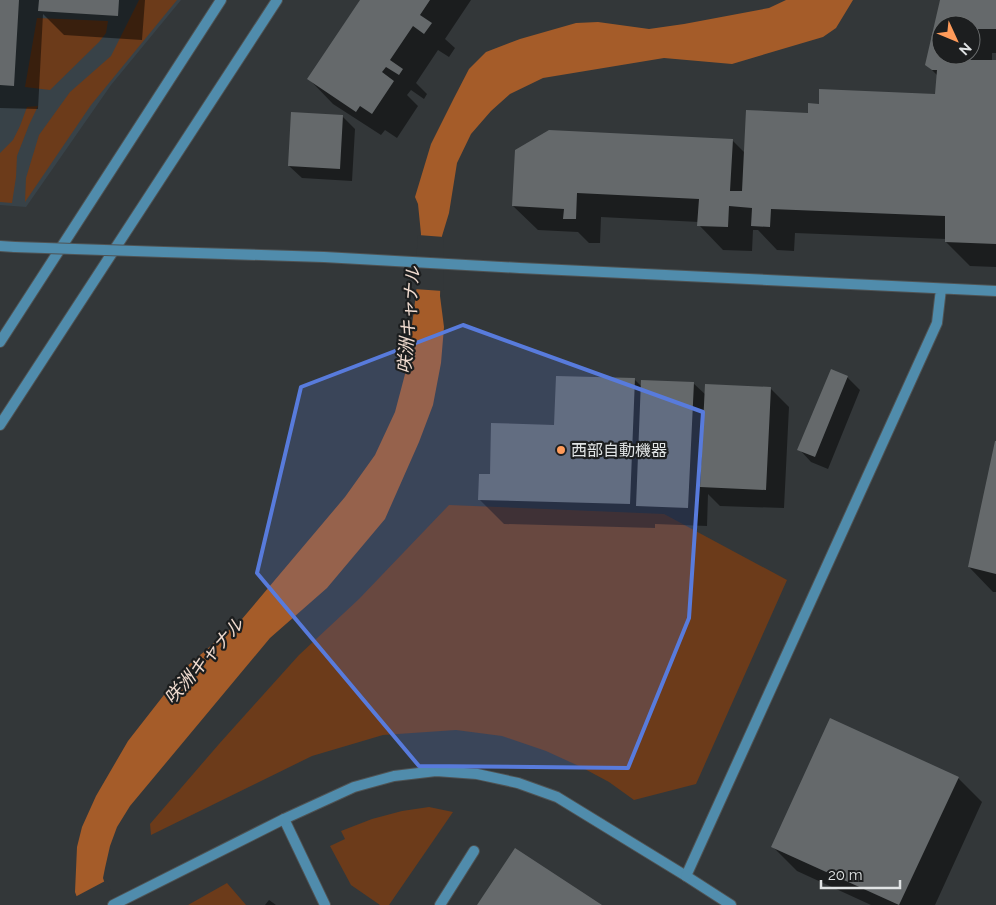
<svg xmlns="http://www.w3.org/2000/svg" width="996" height="905" font-family="Raleway,'Noto Sans JP',sans-serif">
<style>
.built{fill:#384248}
.green{fill:#6c3b1a}
.water{fill:#a55c29}
.pier{fill:#333739}
.shadow{fill:#0007;fill-rule:evenodd}
.building{fill:#65696b}
.lines{fill:none;stroke-linecap:round;stroke-linejoin:round}
.service-casing{stroke:#4f5354;stroke-width:12}
.minor-casing{stroke:#4f5354;stroke-width:12}
.tertiary-casing{stroke:#4f5354;stroke-width:12}
.service{stroke:#508cac;stroke-width:10}
.minor{stroke:#508cac;stroke-width:10}
.tertiary{stroke:#508cac;stroke-width:10}
.tertiary-bridge-casing{stroke:#4f5354;stroke-width:12;stroke-linecap:butt}
.tertiary-bridge{stroke:#508cac;stroke-width:10}
.marked{fill:#587bdc;fill-opacity:0.2;stroke:#587bdc;stroke-width:4;stroke-linejoin:round}
.poi-dot{fill:#ff9b5a;stroke:#1c1e1f;stroke-width:2}
.labels{text-anchor:middle;stroke-width:4.5;stroke-linejoin:round;paint-order:stroke}
.poi-label{font-size:16px;fill:#e0e3e4;stroke:#1c1e1f;text-anchor:start}
.water-label{font-size:18px;font-style:italic;fill:#f0dbcf;stroke:#1c1e1f}
</style>
<rect width="100%" height="100%" fill="#333739"/>
<path class="built" d="M 0,0 L 181,0 L 111,85 L 26,207 L 0,205 Z"/>
<path class="green" d="M 139,0 L 177,0 L 91,105 L 25,202 L 26,178 L 39,135 L 70,92 L 111,56 Z
M 37,18 L 108,21 L 106,33 L 99,42 L 50,90 L 25,87 Z
M 38,106 L 29,125 L 17,156 L 16,177 L 12,203 L 0,202 L 0,153 L 13,140 L 20,126 L 27,107 Z
M 449,505 L 664,514 L 787,580 L 696,784 L 634,800 L 609,782 L 581,767 L 546,751 L 502,736 L 456,730 L 383,735 L 312,756 L 151,835 L 150,824 L 219,744 L 299,655 L 359,599 Z
M 429,807 L 453,812 L 389,905 L 380,905 L 351,885 L 330,846 L 345,839 L 341,831 L 372,819 L 402,811 Z
M 227,883 L 246,905 L 188,905 Z"/>
<path class="water" d="M 786,0 L 853,0 L 836,28 L 823,37 L 732,64 L 664,58 L 543,78 L 510,94 L 491,111 L 471,134 L 457,163 L 449,213 L 442,236 L 440,296 L 444,327 L 441,363 L 433,405 L 419,442 L 385,519 L 327,588 L 270,638 L 130,806 L 117,827 L 110,846 L 105,868 L 103,878 L 112,905 L 80,905 L 75,892 L 77,847 L 82,827 L 96,796 L 128,741 L 185,668 L 242,619 L 345,497 L 375,455 L 395,412 L 409,359 L 412,325 L 416,294 L 421,234 L 418,204 L 415,197 L 431,144 L 454,98 L 469,69 L 486,52 L 520,39 L 576,23 L 598,22 L 649,29 L 684,24 L 769,8 Z"/>
<path class="pier" d="M 418,235 L 444,237 L 443,291 L 414,289 Z
M 107,880 L 115,905 L 78,905 L 75,897 Z"/>
<path class="shadow" d="M 0,0 L 145,0 L 142,40 L 64,35 L 43,14 L 38,109 L 0,108 Z
M 361,0 L 471,0 L 445,39 L 455,48 L 449,57 L 438,50 L 416,83 L 427,94 L 424,99 L 411,90 L 407,95 L 418,106 L 397,138 L 385,130 L 381,135 L 333,104 L 309,79 Z
M 941,0 L 996,0 L 996,53 L 992,53 L 992,61 L 996,61 L 996,267 L 970,266 L 946,242 L 946,239 L 795,233 L 794,251 L 777,250 L 758,230 L 753,230 L 752,251 L 723,250 L 699,225 L 699,222 L 601,217 L 600,243 L 589,243 L 578,232 L 538,230 L 513,206 L 732,140 L 745,153 L 809,114 L 937,95 L 938,76 L 926,64 ZM 941,25 L 971,25 L 971,55 L 941,55 Z
M 342,116 L 355,129 L 352,181 L 302,178 L 289,166 Z
M 847,377 L 860,390 L 828,469 L 811,462 L 799,449 Z
M 634,379 L 642,387 L 693,383 L 706,395 L 770,388 L 789,407 L 784,508 L 720,506 L 708,494 L 707,526 L 655,524 L 655,528 L 504,524 L 479,499 L 491,476 L 556,426 Z
M 996,443 L 996,592 L 993,592 L 969,567 Z
M 958,778 L 982,802 L 935,905 L 871,905 L 797,871 L 772,846 Z
M 269,900 L 276,905 L 265,905 Z"/>
<path class="building" d="M 0,0 L 19,0 L 14,86 L 0,85 Z
M 39,0 L 119,0 L 118,16 L 38,11 Z
M 360,0 L 430,0 L 420,15 L 432,23 L 424,34 L 413,26 L 390,60 L 403,69 L 399,75 L 386,67 L 382,72 L 394,81 L 372,114 L 360,106 L 356,112 L 307,79 Z
M 940,0 L 996,0 L 996,29 L 971,29 L 971,25 L 941,25 L 941,55 L 968,55 L 968,60 L 996,60 L 996,244 L 945,242 L 945,216 L 771,209 L 770,227 L 751,226 L 752,208 L 729,206 L 728,227 L 697,226 L 699,199 L 577,193 L 576,219 L 563,219 L 564,209 L 512,206 L 515,150 L 549,130 L 733,139 L 730,191 L 742,191 L 746,110 L 808,113 L 808,103 L 819,104 L 819,89 L 935,94 L 937,70 L 932,70 L 925,65 Z
M 291,112 L 343,115 L 340,169 L 288,166 Z
M 831,369 L 848,376 L 815,457 L 797,450 Z
M 556,376 L 635,378 L 630,504 L 478,500 L 479,474 L 490,474 L 491,423 L 554,425 Z
M 641,380 L 694,382 L 688,508 L 636,506 Z
M 705,384 L 771,387 L 766,490 L 700,487 Z
M 995,441 L 996,441 L 996,574 L 968,567 Z
M 830,718 L 959,777 L 899,905 L 771,847 Z
M 515,848 L 602,905 L 477,905 Z"/>
<g class="lines">
<defs>
<path id="service" d="M 284,819 L 325,905
M 440,905 L 474,851"/>
<path id="minor" d="M 113,905 L 284,819 L 354,787 L 394,776 L 436,771 L 477,774 L 518,783 L 557,797 L 686,876 L 731,905"/>
<path id="tertiary" d="M 0,246 L 15,247
M 164,252 L 324,257 L 520,268 L 996,291
M 0,342 L 221,0
M 0,425 L 277,0
M 686,876 L 937,323 L 941,289"/>
</defs>
<use href="#service" class="service-casing"/>
<use href="#minor" class="minor-casing"/>
<use href="#tertiary" class="tertiary-casing"/>
<use href="#service" class="service"/>
<use href="#minor" class="minor"/>
<use href="#tertiary" class="tertiary"/>
<defs>
<path id="tertiary-bridge" d="M 15,247 L 164,252"/>
</defs>
<use href="#tertiary-bridge" class="tertiary-bridge-casing"/>
<use href="#tertiary-bridge" class="tertiary-bridge"/>
</g>
<path class="marked" d="M 463,325 L 703,412 L 689,618 L 628,768 L 419,766 L 257,573 L 301,387 Z"/>
<circle class="poi-dot" cx="561" cy="450" r="5"/>
<g class="labels">
<g class="poi-label">
<text x="571" y="456">西部自動機器</text>
</g>
<g class="water-label">
<text transform="translate(409 320) rotate(-85)" y="6">咲洲キャナル</text>
<text transform="translate(204 661) rotate(-48)" y="6">咲洲キャナル</text>
</g>
</g>
<g transform="translate(956 40) rotate(134)"><circle r="24" fill="#1c1e1f" stroke="#6a6d6e"/>
<path d="M0-4L9 19L0 12L-9 19Z" fill="#ff9b5a"/>
<text y="-8" font-size="14" font-weight="bold" text-anchor="middle" fill="#e0e3e4">N</text>
</g>
<path d="M821 880v8h79v-8" fill="none" stroke="#e0e3e4" stroke-width="2.5"/>
<text x="828" y="880" font-size="15" fill="#e0e3e4" stroke="#1c1e1f" stroke-width="4" paint-order="stroke">20 m</text>
</svg>
